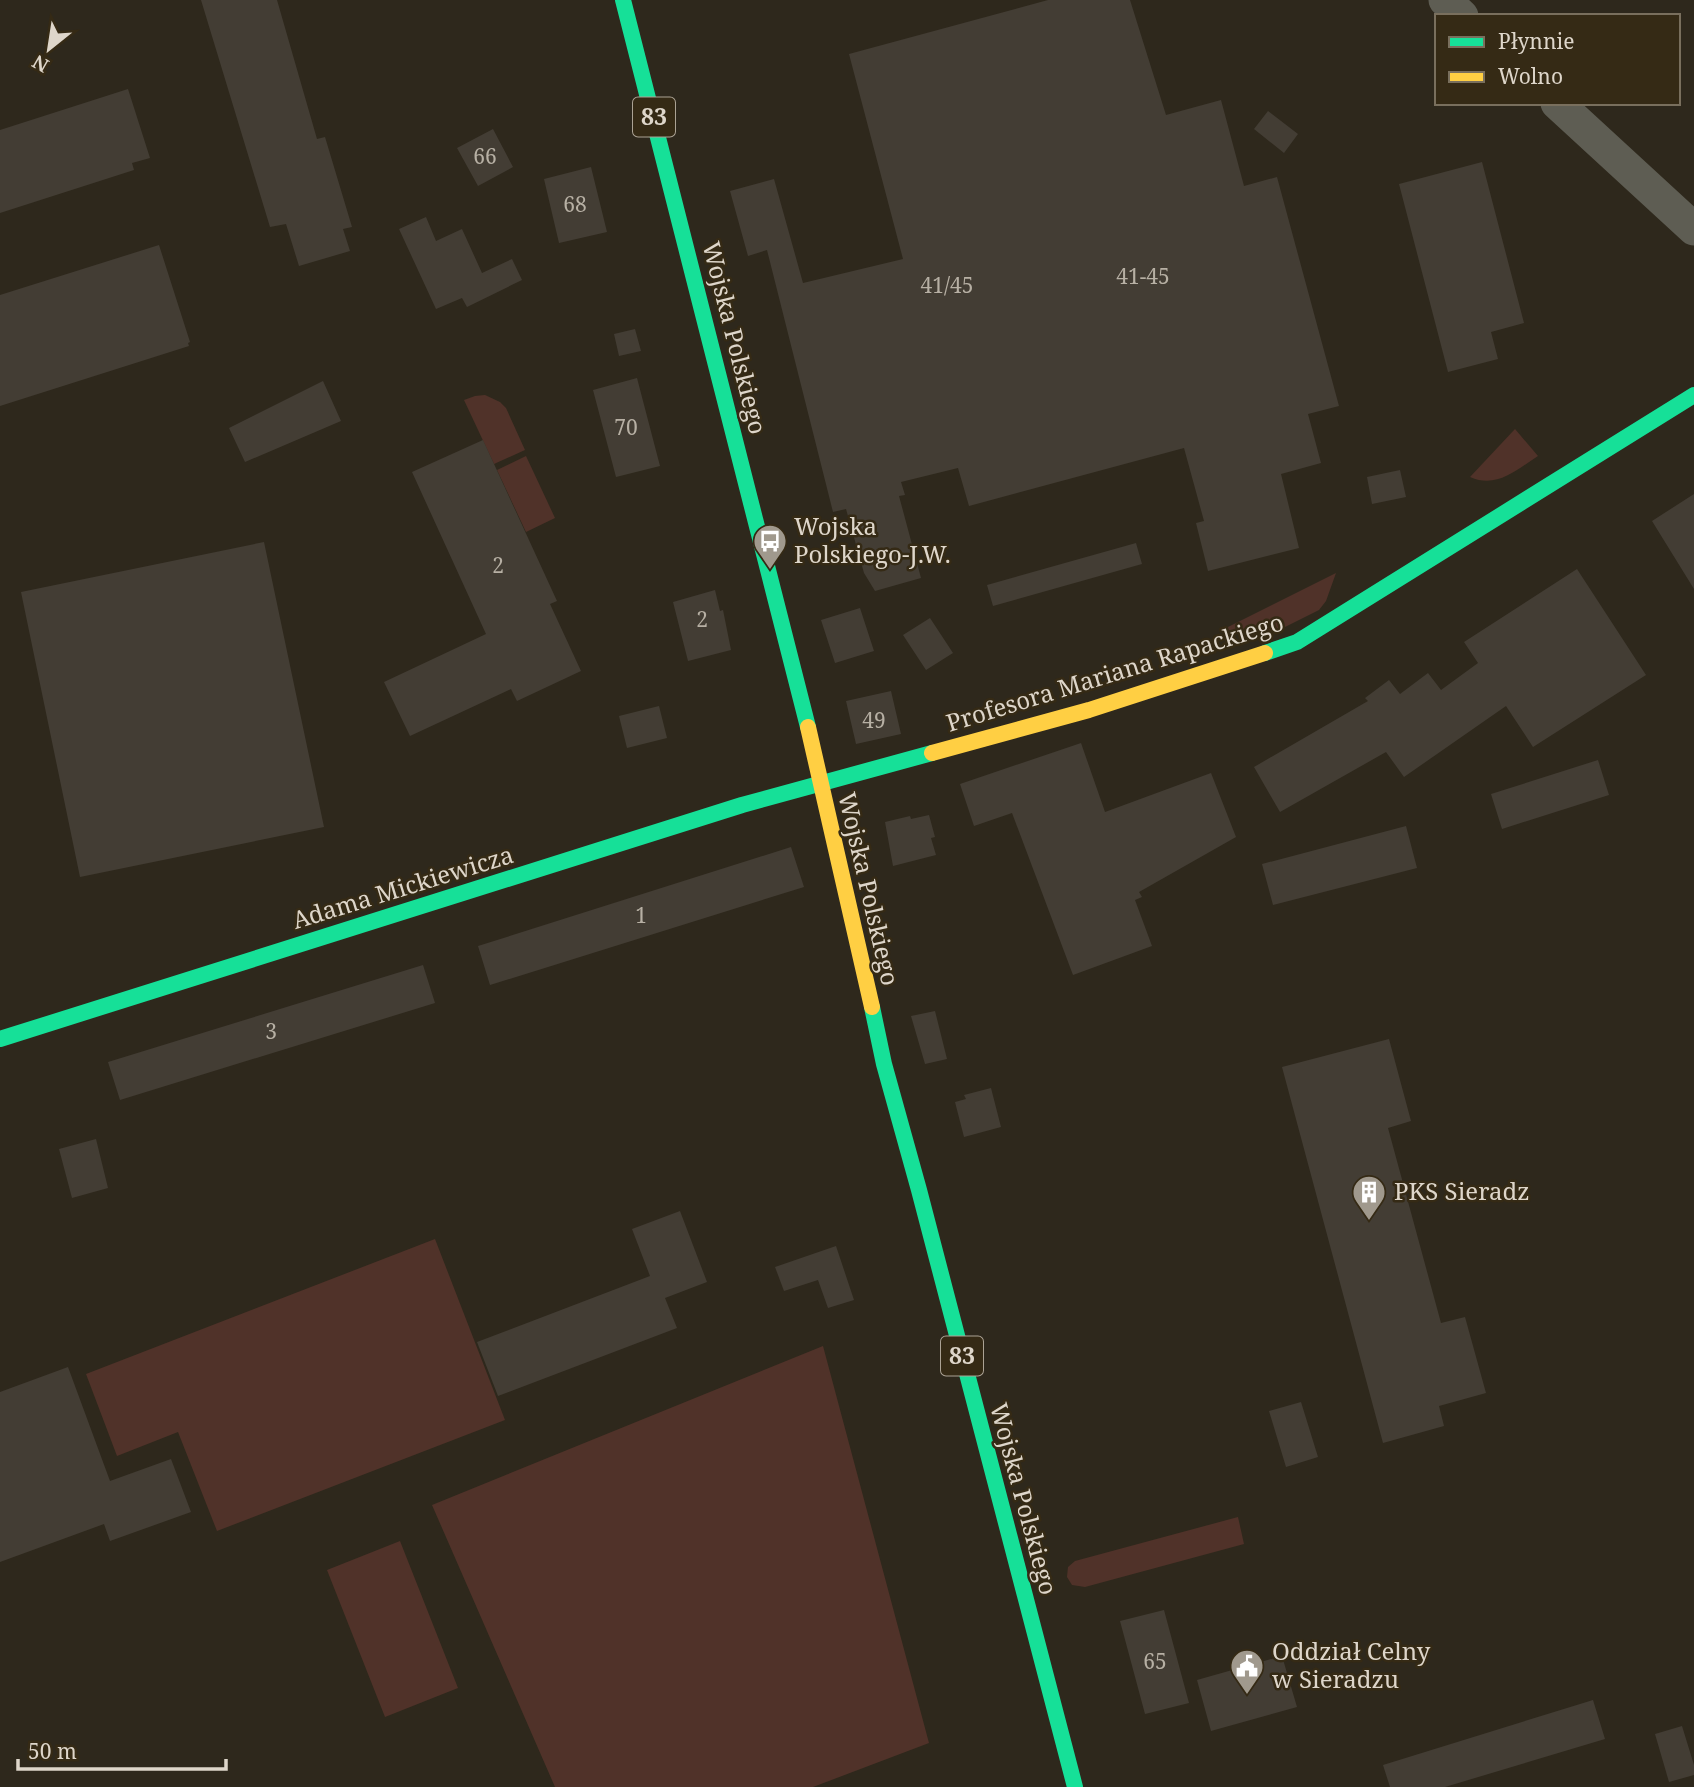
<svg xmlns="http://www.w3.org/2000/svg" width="1694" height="1787" font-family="'Noto Serif',serif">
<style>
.green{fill:#503229}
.building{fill:#433d34}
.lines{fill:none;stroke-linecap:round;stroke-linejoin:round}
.street{stroke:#5e5d53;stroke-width:33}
.fast{stroke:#16e098;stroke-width:16}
.slow{stroke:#ffcf43;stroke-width:16}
.labels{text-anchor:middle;stroke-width:5;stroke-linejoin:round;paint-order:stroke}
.number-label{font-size:21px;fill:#b7b0a4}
.shield{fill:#352a15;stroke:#aba294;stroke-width:2}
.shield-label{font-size:23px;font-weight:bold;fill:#ded6ca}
.street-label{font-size:24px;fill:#ded6ca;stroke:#352a15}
.poi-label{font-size:24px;fill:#ded6ca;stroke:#352a15;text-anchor:start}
</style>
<rect width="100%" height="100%" fill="#2e281c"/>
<path class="green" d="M 485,395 L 500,402 L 506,408 L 525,450 L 494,464 L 464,400 L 475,396 Z
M 1515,429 L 1538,456 C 1516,470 1497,489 1470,477 Z
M 526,456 L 555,518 L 526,532 L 497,470 Z
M 1336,573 L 1326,601 L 1319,610 L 1277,631 L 1222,630 Z
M 435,1239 L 505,1420 L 217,1531 L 178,1432 L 117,1456 L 86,1374 Z
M 823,1346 L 929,1743 L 813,1787 L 555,1787 L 432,1505 Z
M 1238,1517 L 1244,1544 L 1085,1587 L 1072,1585 L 1067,1577 L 1068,1567 L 1075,1561 Z
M 400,1541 L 458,1688 L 385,1717 L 327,1570 Z"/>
<path class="building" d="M 201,0 L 277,0 L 317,139 L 325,137 L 352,227 L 343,229 L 350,251 L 299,266 L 286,224 L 270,227 Z
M 1048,0 L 1130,0 L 1166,115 L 1221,100 L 1244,186 L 1277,177 L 1339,406 L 1308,414 L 1321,463 L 1281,474 L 1299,548 L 1208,571 L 1196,523 L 1204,521 L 1184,448 L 969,506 L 958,468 L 901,482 L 905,495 L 899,496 L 921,578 L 875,591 L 864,573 L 846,509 L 833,512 L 767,250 L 748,256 L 730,191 L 774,179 L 803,283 L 903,259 L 849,54 Z
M 128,89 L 150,158 L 132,163 L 134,170 L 0,213 L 0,130 Z
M 1268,111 L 1298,134 L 1284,153 L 1254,129 Z
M 493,129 L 513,167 L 478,186 L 457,148 Z
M 1482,162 L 1524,323 L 1491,332 L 1498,359 L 1448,372 L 1399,184 Z
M 591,167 L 607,232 L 559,243 L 544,179 Z
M 426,217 L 436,241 L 462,229 L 482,273 L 512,259 L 522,280 L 467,307 L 462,298 L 436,309 L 399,229 Z
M 159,245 L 190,342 L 188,343 L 189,346 L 0,406 L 0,295 Z
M 635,329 L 641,351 L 619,356 L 614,334 Z
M 637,378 L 660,466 L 616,477 L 593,390 Z
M 323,381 L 341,421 L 245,462 L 229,428 Z
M 483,440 L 557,601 L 550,604 L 581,671 L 517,701 L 511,689 L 410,736 L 384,682 L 486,634 L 412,472 Z
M 1400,470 L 1406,497 L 1372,504 L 1367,477 Z
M 1694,494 L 1694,589 L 1652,521 Z
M 264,542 L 324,827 L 80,877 L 21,592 Z
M 1136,543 L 1142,564 L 993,606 L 987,585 Z
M 1577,569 L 1646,675 L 1533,747 L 1506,706 L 1404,777 L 1386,752 L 1280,812 L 1254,767 L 1368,701 L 1365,698 L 1389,680 L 1400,694 L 1428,673 L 1441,690 L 1478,663 L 1464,642 Z
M 715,590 L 720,611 L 723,610 L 731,650 L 688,661 L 673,602 Z
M 860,608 L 874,651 L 835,663 L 821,620 Z
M 930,618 L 953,653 L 926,670 L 903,635 Z
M 891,691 L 901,734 L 856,744 L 846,701 Z
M 659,706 L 667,738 L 627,748 L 619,716 Z
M 1081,743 L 1105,812 L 1211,773 L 1236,837 L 1139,892 L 1142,897 L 1135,900 L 1152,946 L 1073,975 L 1012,813 L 974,826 L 960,784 Z
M 1598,760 L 1609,795 L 1502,829 L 1491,794 Z
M 929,815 L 935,837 L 931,838 L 936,855 L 893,866 L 885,822 L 910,816 L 911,819 Z
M 1406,826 L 1417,868 L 1273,905 L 1262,864 Z
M 791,847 L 804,887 L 490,985 L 478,946 Z
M 423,965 L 435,1003 L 120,1100 L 108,1062 Z
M 935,1011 L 947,1059 L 925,1064 L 911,1016 Z
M 1389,1039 L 1411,1121 L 1388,1128 L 1441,1323 L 1465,1317 L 1486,1393 L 1439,1406 L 1444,1426 L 1383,1443 L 1282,1067 Z
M 991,1088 L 1001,1127 L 964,1137 L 955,1102 L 966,1099 L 964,1095 Z
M 96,1139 L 108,1188 L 72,1198 L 59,1149 Z
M 680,1211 L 707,1282 L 665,1298 L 677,1328 L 498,1396 L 477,1342 L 650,1276 L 632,1229 Z
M 836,1246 L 854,1300 L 828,1308 L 818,1280 L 784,1291 L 775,1267 Z
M 68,1367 L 110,1481 L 171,1459 L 191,1512 L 110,1541 L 104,1524 L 0,1562 L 0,1392 Z
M 1301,1402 L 1318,1457 L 1286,1467 L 1269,1411 Z
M 1164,1610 L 1189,1703 L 1145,1714 L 1120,1621 Z
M 1282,1656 L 1297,1707 L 1211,1731 L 1197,1680 Z
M 1593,1700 L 1605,1739 L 1445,1787 L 1390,1787 L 1383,1765 Z
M 1682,1726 L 1694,1765 L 1694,1775 L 1669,1782 L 1655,1734 Z"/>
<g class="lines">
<path class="street" d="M 1445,0 L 1462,16
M 1557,103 L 1694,229"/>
<path class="fast" d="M 623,0 L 808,727
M 1265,653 L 1297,642 L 1694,395
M 872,1007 L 884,1064 L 919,1190 L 1075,1787
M 0,1039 L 742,805 L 932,753"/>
<path class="slow" d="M 808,727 L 872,1007
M 932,753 L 1089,710 L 1265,653"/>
</g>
<defs>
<symbol id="bus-pin" viewBox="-11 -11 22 30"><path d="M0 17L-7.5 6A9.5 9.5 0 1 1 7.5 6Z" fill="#a0998d" stroke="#352a15"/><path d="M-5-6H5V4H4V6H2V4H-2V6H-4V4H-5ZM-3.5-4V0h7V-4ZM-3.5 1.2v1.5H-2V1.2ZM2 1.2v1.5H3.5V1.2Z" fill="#fff"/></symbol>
<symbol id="building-pin" viewBox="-11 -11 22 30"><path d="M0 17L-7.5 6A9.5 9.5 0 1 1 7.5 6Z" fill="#a0998d" stroke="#352a15"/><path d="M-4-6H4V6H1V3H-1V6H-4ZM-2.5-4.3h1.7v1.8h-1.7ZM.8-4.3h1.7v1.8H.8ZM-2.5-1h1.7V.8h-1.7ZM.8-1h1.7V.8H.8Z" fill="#fff"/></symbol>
<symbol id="civic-pin" viewBox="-11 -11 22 30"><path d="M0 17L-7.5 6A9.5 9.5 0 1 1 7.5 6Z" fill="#a0998d" stroke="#352a15"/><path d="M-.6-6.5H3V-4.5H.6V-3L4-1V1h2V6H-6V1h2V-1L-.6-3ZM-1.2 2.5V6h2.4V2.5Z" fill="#fff"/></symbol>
</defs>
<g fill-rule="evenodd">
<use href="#bus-pin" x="751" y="522" width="38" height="52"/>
<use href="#building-pin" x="1350" y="1173" width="38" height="52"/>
<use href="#civic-pin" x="1228" y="1647" width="38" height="52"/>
</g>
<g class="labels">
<g class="number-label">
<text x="485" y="164">66</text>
<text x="575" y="212">68</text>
<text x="1143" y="284">41-45</text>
<text x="947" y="293">41/45</text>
<text x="626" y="435">70</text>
<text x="498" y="573">2</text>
<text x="702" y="627">2</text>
<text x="874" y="728">49</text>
<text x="641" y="923">1</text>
<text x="271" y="1039">3</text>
<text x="1155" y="1669">65</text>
</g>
<g class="shield">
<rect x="633" y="97.5" width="42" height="39" rx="5"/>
<rect x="941" y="1336.5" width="42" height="39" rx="5"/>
</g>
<g class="shield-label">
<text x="654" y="125">83</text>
<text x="962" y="1364">83</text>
</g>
<g class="street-label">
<text transform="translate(734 338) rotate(76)" y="8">Wojska Polskiego</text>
<text transform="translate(1115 673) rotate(-17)" y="8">Profesora Mariana Rapackiego</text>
<text transform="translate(403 888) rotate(-17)" y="8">Adama Mickiewicza</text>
<text transform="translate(868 889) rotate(77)" y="8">Wojska Polskiego</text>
<text transform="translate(1023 1499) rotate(75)" y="8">Wojska Polskiego</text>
</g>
<g class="poi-label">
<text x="794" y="535">Wojska<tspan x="794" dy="28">Polskiego-J.W.</tspan></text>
<text x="1394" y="1200">PKS Sieradz</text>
<text x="1272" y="1660">Oddział Celny<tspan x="1272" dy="28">w Sieradzu</tspan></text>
</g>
</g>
<rect x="1435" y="14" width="245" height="91" fill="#352a15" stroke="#796f5d" stroke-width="2"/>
<rect x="1449" y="37" width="35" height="10" fill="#16e098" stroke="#796f5d" stroke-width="2"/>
<text x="1498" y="49" font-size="21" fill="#ded6ca">Płynnie</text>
<rect x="1449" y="72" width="35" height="10" fill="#ffcf43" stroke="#796f5d" stroke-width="2"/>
<text x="1498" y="84" font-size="21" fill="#ded6ca">Wolno</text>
<g transform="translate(49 49) rotate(210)" stroke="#352a15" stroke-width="5" paint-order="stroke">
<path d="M0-5L12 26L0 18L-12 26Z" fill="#ded6ca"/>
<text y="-10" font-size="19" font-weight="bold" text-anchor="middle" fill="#ded6ca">N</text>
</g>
<path d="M18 1759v10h208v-10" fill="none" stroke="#ded6ca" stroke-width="3.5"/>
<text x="28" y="1759" font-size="21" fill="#ded6ca" stroke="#352a15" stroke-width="5" paint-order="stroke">50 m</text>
</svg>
